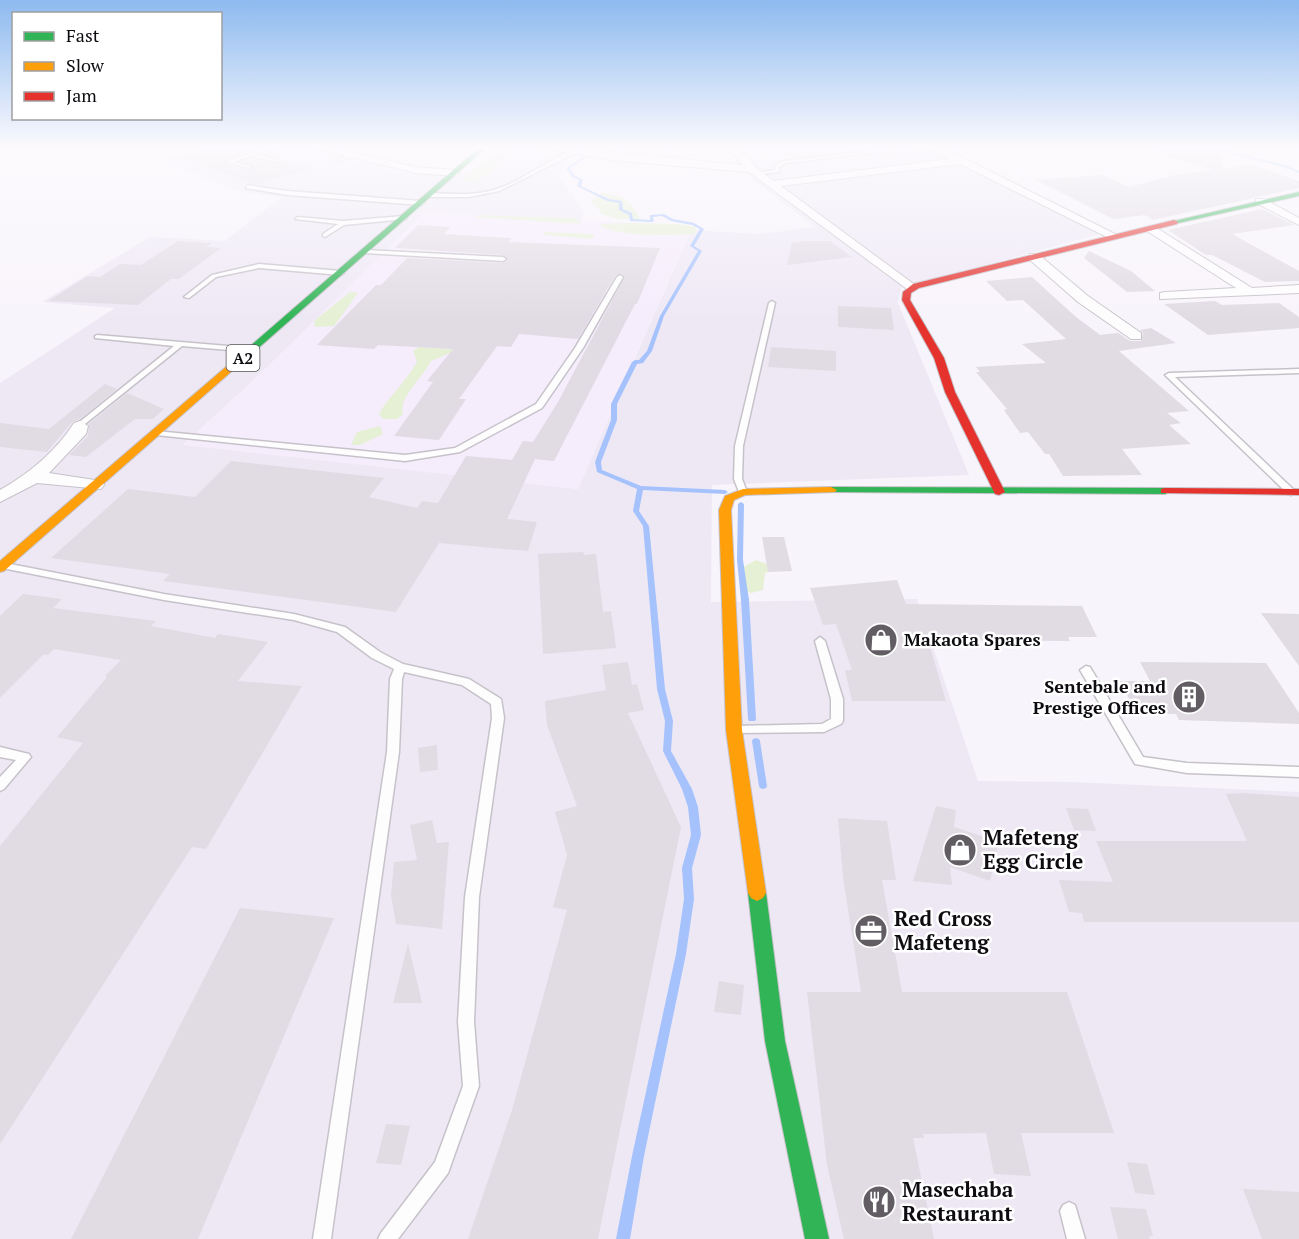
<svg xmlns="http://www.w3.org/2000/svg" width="1299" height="1239" font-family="'PT Serif',serif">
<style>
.commercial{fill:#eee8f5}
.built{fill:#f5ecfc}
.green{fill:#e5f0d4}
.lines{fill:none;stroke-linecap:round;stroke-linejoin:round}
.stream{fill:#a5c2fd;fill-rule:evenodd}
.building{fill:#e1dbe4}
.lane-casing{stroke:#c6c2c9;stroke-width:3}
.street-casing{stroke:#c6c2c9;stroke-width:2}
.fast-casing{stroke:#c6c2c9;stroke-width:2}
.slow-casing{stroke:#c6c2c9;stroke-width:2}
.jam-casing{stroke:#c6c2c9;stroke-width:2}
.lane{fill:#fefdfe;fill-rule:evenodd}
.street{fill:#fefdfe;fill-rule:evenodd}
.fast{fill:#30b455;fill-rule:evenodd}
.slow{fill:#ff9f0a;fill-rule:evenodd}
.jam{fill:#e5322d;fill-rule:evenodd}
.labels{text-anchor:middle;stroke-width:5;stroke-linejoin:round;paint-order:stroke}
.shield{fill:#fff;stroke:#575558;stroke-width:1.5}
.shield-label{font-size:16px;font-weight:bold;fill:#0f0c11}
.poi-label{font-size:18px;font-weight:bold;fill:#0f0c11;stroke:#fff;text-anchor:start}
.near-poi-label{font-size:21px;font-weight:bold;fill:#0f0c11;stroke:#fff;text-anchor:start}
</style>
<rect width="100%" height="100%" fill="#f8f4fb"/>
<path class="commercial" d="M 211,147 L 306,147 L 405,173 L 472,176 L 508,147 L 571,157 L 558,174 L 584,212 L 582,220 L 426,211 L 257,377 L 184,444 L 578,489 L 691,230 L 761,234 L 815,227 L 752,179 L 724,147 L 927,147 L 1100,234 L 901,288 L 898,303 L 969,475 L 712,485 L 711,602 L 917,599 L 978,781 L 1071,782 L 1299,792 L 1299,1239 L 0,1239 L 0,383 L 115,308 L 42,302 L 150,237 L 225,241 L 282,197 L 242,192 L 160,160 Z"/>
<path class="built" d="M 426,211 L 692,226 L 578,489 L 183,445 L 257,377 Z"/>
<path class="green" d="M 500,147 L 517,147 C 511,156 506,157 499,163 C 487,174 478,187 461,180 Z
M 602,193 C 622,195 632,202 640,219 L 619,219 L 601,214 L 599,209 L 590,202 Z
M 478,215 L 575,218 L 582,224 L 475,217 Z
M 626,223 L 679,224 L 696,227 L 696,231 L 693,234 C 668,236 624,236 601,227 L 601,224 Z
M 543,232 L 594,234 L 592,239 L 545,235 Z
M 350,292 L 358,293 L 334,326 L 315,327 L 314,321 Z
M 419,347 L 452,349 L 452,352 L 431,361 C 423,377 398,398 403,414 L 397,419 L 383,419 L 379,414 C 389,396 411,376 417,361 L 413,351 Z
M 380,426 L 383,434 L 360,445 L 351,445 L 357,432 Z
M 756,560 L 767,564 L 768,572 L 765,573 L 763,590 L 751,593 L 744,590 L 742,568 Z"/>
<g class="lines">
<path class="stream" d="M 1210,147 L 1286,165 L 1299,171 L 1299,173 L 1284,167 L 1210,149 Z
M 586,155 L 589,156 L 570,168 L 574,175 L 583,180 L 581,186 L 609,199 L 622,201 L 623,209 L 632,213 L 633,219 L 650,220 L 650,215 L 664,214 L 673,219 L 694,223 L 704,229 L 694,246 L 702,251 L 664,316 L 652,351 L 643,363 L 637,364 L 617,404 L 617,420 L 601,462 L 602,470 L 641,486 L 725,490 L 728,492 L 725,494 L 643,490 L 639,511 L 649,526 L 665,689 L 673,721 L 671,751 L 692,789 L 698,807 L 701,835 L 692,868 L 694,899 L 686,954 L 644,1156 L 630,1239 L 616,1239 L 632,1156 L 676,954 L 684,899 L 682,868 L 691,835 L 688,807 L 682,789 L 663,751 L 665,721 L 657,689 L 643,526 L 633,511 L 637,489 L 597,472 L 595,462 L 611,420 L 611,404 L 632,362 L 635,360 L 639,360 L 647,351 L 660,316 L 698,251 L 690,246 L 700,229 L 692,225 L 671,221 L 662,216 L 653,217 L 654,221 L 652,222 L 630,221 L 629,215 L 619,210 L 619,203 L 607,201 L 577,186 L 579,180 L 572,177 L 566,168 Z
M 741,502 L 744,504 L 743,560 L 749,600 L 756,719 L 755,721 L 749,721 L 748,719 L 741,600 L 737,560 L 738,504 Z
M 756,738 L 759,739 L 760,741 L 767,786 L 766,788 L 763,789 L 760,788 L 759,786 L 752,741 L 753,739 Z"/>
</g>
<path class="building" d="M 222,147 L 253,150 L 224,161 L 225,164 L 248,170 L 253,165 L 241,162 L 251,158 L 278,164 L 280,159 L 311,168 L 257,184 L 180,158 Z
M 1157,147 L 1220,147 L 1222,169 L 1252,165 L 1299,181 L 1299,188 L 1153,220 L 1145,215 L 1113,219 L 1036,180 L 1103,175 L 1129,187 L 1175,175 L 1215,170 L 1156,154 Z
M 1262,209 L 1294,225 L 1232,234 L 1299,271 L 1299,281 L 1265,282 L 1212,255 L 1206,255 L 1168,230 Z
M 418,225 L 450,227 L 444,234 L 512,238 L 508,242 L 660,248 L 637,304 L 635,304 L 554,461 L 535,459 L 507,519 L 537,522 L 528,551 L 439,543 L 396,612 L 163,581 L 170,574 L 51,558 L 128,489 L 195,497 L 231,461 L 384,478 L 369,497 L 417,508 L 422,501 L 438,503 L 466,456 L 512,460 L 523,441 L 533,442 L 558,402 L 625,276 L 621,273 L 615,276 L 578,339 L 519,334 L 511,347 L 497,346 L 459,399 L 466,399 L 439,440 L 394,436 L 433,382 L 427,381 L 453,349 L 378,345 L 374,349 L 317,345 L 364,297 L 376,285 L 381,285 L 407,258 L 503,263 L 508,260 L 503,255 L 395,248 Z
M 178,241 L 212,243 L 206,247 L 221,248 L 179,279 L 171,279 L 138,305 L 48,301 L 88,276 L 100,277 L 120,264 L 141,265 Z
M 805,241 L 830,241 L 852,257 L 787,265 L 792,243 Z
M 1089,251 L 1131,271 L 1155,291 L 1127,292 L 1084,258 Z
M 1032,277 L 1076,317 L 1100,335 L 1118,333 L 1130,341 L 1141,341 L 1143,333 L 1140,330 L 1151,328 L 1176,343 L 1119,351 L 1189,411 L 1167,413 L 1181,423 L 1169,425 L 1191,444 L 1122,449 L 1142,475 L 1063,476 L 1049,454 L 1045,454 L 1028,432 L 1020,433 L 1004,410 L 1007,409 L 976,372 L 980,372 L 976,367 L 1046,363 L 1022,344 L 1066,339 L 1023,300 L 1007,301 L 986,281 Z
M 1215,301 L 1222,305 L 1279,303 L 1299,317 L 1299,328 L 1208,335 L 1164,304 Z
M 838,306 L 891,308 L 894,330 L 838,327 Z
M 771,347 L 836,351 L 836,371 L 768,367 Z
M 105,384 L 117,389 L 80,419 L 72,422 L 47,452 L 0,447 L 0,423 L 49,429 Z
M 127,393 L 164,409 L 153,419 L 135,419 L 86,457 L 69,455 L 88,436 L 89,424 Z
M 762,537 L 784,537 L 792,571 L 768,572 Z
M 583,552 L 584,555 L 596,554 L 603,612 L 611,611 L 616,648 L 543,654 L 538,554 Z
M 897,580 L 906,604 L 1082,606 L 1097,637 L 1068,637 L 1070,641 L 928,640 L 946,701 L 852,701 L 845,670 L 852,670 L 836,624 L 823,625 L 810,588 Z
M 23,594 L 62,599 L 53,608 L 156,621 L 151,626 L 215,638 L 218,634 L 268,642 L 238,681 L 302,686 L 206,849 L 192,847 L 0,1144 L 0,846 L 83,743 L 57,737 L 107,677 L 105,676 L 121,660 L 54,649 L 48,655 L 44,654 L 0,698 L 0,616 Z
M 1261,613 L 1299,614 L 1299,666 Z
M 628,662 L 632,685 L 637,684 L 644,710 L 628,713 L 681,827 L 598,1239 L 468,1239 L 512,1110 L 567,910 L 553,907 L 567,855 L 555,812 L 577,806 L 547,725 L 545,701 L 606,690 L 602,665 Z
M 1140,662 L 1266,663 L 1299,713 L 1299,724 L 1179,720 L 1176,714 L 1137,714 L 1120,681 L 1150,681 Z
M 437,745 L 438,770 L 420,772 L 418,748 Z
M 1242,793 L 1299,797 L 1299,922 L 1084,922 L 1082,913 L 1069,912 L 1059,880 L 1113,882 L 1096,841 L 1247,841 L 1226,794 Z
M 936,806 L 956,810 L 954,827 L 999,842 L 990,881 L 950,867 L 952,885 L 913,881 Z
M 1066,808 L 1088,809 L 1096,831 L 1074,830 Z
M 838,818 L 887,821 L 896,880 L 882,880 L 902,992 L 1067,992 L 1114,1133 L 1021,1133 L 1031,1176 L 994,1174 L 986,1133 L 923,1134 L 924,1138 L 913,1138 L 934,1239 L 844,1239 L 827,1165 L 807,992 L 861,992 L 843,877 Z
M 432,820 L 437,843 L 449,842 L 442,929 L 396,924 L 391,895 L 394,862 L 417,860 L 410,825 Z
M 240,908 L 334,918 L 198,1239 L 71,1239 Z
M 408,943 L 422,1003 L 393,1003 Z
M 719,981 L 744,985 L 741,1015 L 714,1012 Z
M 386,1124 L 410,1126 L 401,1165 L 376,1163 Z
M 1127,1162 L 1147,1164 L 1155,1195 L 1135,1193 Z
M 1243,1189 L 1299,1192 L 1299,1239 L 1262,1239 Z
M 1110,1207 L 1146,1209 L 1153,1236 L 1149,1236 L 1150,1239 L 1118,1239 Z"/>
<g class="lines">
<defs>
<path id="lane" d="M 269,147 L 277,147 L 256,154 L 278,160 L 278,162 L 251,156 L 233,162 L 251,166 L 249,168 L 226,162 Z
M 939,149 L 941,151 L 880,152 L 785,163 L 779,167 L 779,172 L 757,174 L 755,173 L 775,170 L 775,165 L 784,161 L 880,150 Z
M 573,151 L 575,153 L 499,191 L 469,197 L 431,197 L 428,195 L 431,193 C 453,194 476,196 497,189 C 524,180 546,160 573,151 Z
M 351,155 L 353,157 L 337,161 L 335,160 Z
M 248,185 L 287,191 L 421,201 L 424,203 L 421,205 L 287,195 L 246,188 Z
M 404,216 L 406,217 L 406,219 L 344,225 L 325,237 L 323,236 L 323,234 L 338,224 L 295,219 L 298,217 L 343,221 Z
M 366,250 L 503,257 L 506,259 L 503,261 L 364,253 L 363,252 Z
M 259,264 L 341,271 L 344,273 L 341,275 L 259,268 L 216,277 L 189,298 L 184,297 L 212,275 Z
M 620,275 L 623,277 L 583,348 L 542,408 L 460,452 L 405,461 L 156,435 L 152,433 L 156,431 L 405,455 L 455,448 L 536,404 L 575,348 L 617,277 Z
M 772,301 L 775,303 L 743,446 L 742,479 L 747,492 L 743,495 L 739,492 L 734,479 L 735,446 L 769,303 Z
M 97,335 L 252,348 L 256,350 L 252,352 L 182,346 L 80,428 L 76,426 L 77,424 L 174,346 L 95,338 L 95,336 Z
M 1299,369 L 1299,373 L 1175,377 L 1294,490 L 1295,492 L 1291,495 L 1288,494 L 1165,375 L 1169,373 Z
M 5,563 L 164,594 L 294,614 L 345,627 L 380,652 L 403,664 L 469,679 L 501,699 L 504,718 L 479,897 L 474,1022 L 479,1086 L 448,1173 L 398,1239 L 378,1239 L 381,1233 L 435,1162 L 463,1086 L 458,1022 L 465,897 L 492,718 L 491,704 L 462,685 L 404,672 L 402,679 L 399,752 L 331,1239 L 313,1239 L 387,752 L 390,679 L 394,669 L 372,658 L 337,632 L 294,620 L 164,600 L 2,568 L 0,566 L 2,564 Z
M 820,637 L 825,641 L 843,699 L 843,721 L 841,724 L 824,732 L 732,733 L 730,730 L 732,727 L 736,726 L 822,724 L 831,719 L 831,699 L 815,641 Z
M 1086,666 L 1090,667 L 1143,757 L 1187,763 L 1299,767 L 1299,777 L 1187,773 L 1135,764 L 1080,670 Z
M 0,747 L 29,754 L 31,757 L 4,789 L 0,791 L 0,777 L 16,760 L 0,757 Z
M 1069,1202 L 1075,1205 L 1085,1239 L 1067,1239 L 1060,1211 L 1063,1205 Z"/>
<path id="street" d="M 311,147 L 329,147 L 416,167 L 455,170 L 460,173 L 455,176 L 416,173 Z
M 534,147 L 561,147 L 743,165 L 731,151 L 667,156 L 662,153 L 667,150 L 739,147 L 755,167 L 774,181 L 951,159 L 930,147 L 942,147 L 1119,236 L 1109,238 L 960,164 L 781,186 L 915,285 L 917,288 L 911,292 L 749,172 L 611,160 Z
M 1256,199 L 1264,199 L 1299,218 L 1299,225 L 1256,203 Z
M 1147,227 L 1155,227 L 1252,288 L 1299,285 L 1299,293 L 1160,299 L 1160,293 L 1165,292 L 1236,288 L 1147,231 Z
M 1030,254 L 1038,254 L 1088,296 L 1141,333 L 1141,339 L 1131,339 L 1078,302 L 1030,260 Z
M 80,421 L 88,426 L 86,434 L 49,473 L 101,481 L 104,485 L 101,489 L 37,483 L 0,502 L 0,490 C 30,473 56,451 74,423 Z"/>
<path id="fast" d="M 480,147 L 487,147 L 247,358 L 241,358 L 241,354 Z
M 1299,192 L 1299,196 L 1174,224 L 1170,222 Z
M 831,487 L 1165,488 L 1171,491 L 1165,494 L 827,492 L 825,490 Z
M 757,885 L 763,888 L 766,893 L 785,1041 L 829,1239 L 805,1239 L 765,1041 L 748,893 L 751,888 Z"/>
<path id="slow" d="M 241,354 L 249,356 L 4,571 L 0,572 L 0,561 Z
M 831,487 L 837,490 L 835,492 L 745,495 L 734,500 L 731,510 L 742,730 L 766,893 L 763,898 L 757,901 L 751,898 L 748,893 L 726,730 L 719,510 L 725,496 L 743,489 Z"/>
<path id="jam" d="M 1174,220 L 1178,222 L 1177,224 L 919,288 L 911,293 L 910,300 L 944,358 L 955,392 L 1005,492 L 999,495 L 995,494 L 945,392 L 934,358 L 902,300 L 903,292 L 913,284 Z
M 1165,488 L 1299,489 L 1299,495 L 1161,493 L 1161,489 Z"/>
</defs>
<use href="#lane" class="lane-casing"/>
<use href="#street" class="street-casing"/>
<use href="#fast" class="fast-casing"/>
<use href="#slow" class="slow-casing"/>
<use href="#jam" class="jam-casing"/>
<use href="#lane" class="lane"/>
<use href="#street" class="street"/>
<use href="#fast" class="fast"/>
<use href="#slow" class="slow"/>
<use href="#jam" class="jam"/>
</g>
<linearGradient id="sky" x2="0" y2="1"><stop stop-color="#8dbaf0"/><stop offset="0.46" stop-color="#fcfafd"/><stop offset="1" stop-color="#fcfafd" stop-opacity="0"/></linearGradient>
<rect width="1299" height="321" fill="url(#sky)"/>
<defs>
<symbol id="shop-disc" viewBox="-11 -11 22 22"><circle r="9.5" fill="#615d63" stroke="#fff"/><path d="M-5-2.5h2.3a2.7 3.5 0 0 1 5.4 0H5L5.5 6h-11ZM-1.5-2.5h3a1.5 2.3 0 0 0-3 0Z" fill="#fff"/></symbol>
<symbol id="building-disc" viewBox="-11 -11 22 22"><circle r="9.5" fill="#615d63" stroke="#fff"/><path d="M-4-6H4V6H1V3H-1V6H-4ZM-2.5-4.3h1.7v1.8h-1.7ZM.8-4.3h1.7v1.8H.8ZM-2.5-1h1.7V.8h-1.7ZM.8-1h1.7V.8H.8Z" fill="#fff"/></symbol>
<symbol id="office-disc" viewBox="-11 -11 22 22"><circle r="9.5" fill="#615d63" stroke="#fff"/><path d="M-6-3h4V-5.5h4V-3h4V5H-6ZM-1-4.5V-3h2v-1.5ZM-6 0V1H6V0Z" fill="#fff"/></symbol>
<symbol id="restaurant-disc" viewBox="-11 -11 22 22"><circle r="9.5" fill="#615d63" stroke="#fff"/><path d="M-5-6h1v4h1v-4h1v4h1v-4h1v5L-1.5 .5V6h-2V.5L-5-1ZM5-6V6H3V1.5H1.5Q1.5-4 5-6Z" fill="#fff"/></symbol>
</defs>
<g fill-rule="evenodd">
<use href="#shop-disc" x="862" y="621" width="38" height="38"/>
<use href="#building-disc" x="1170" y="678" width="38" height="38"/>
<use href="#shop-disc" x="941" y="831" width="38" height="38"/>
<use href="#office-disc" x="852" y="912" width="38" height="38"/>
<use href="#restaurant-disc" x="860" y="1183" width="38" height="38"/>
</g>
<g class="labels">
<rect class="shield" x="226.5" y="345" width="33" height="26" rx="4.5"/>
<g class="shield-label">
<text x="243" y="364">A2</text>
</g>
<g class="poi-label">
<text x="904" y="646">Makaota Spares</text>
<text x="1166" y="693" text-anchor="end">Sentebale and<tspan x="1166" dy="21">Prestige Offices</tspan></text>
</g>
<g class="near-poi-label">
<text x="983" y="845">Mafeteng<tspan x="983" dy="24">Egg Circle</tspan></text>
<text x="894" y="926">Red Cross<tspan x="894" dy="24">Mafeteng</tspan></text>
<text x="902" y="1197">Masechaba<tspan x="902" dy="24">Restaurant</tspan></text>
</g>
</g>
<rect x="12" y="12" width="210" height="108" fill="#ffffff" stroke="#9f9ea0" stroke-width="1.5"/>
<rect x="24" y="32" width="30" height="9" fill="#30b455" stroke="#9f9ea0" stroke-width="1.5"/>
<text x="66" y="42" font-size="18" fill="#0f0c11">Fast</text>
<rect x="24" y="62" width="30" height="9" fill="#ff9f0a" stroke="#9f9ea0" stroke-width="1.5"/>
<text x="66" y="72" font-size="18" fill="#0f0c11">Slow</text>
<rect x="24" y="92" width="30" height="9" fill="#e5322d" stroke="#9f9ea0" stroke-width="1.5"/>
<text x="66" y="102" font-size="18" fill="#0f0c11">Jam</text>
</svg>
